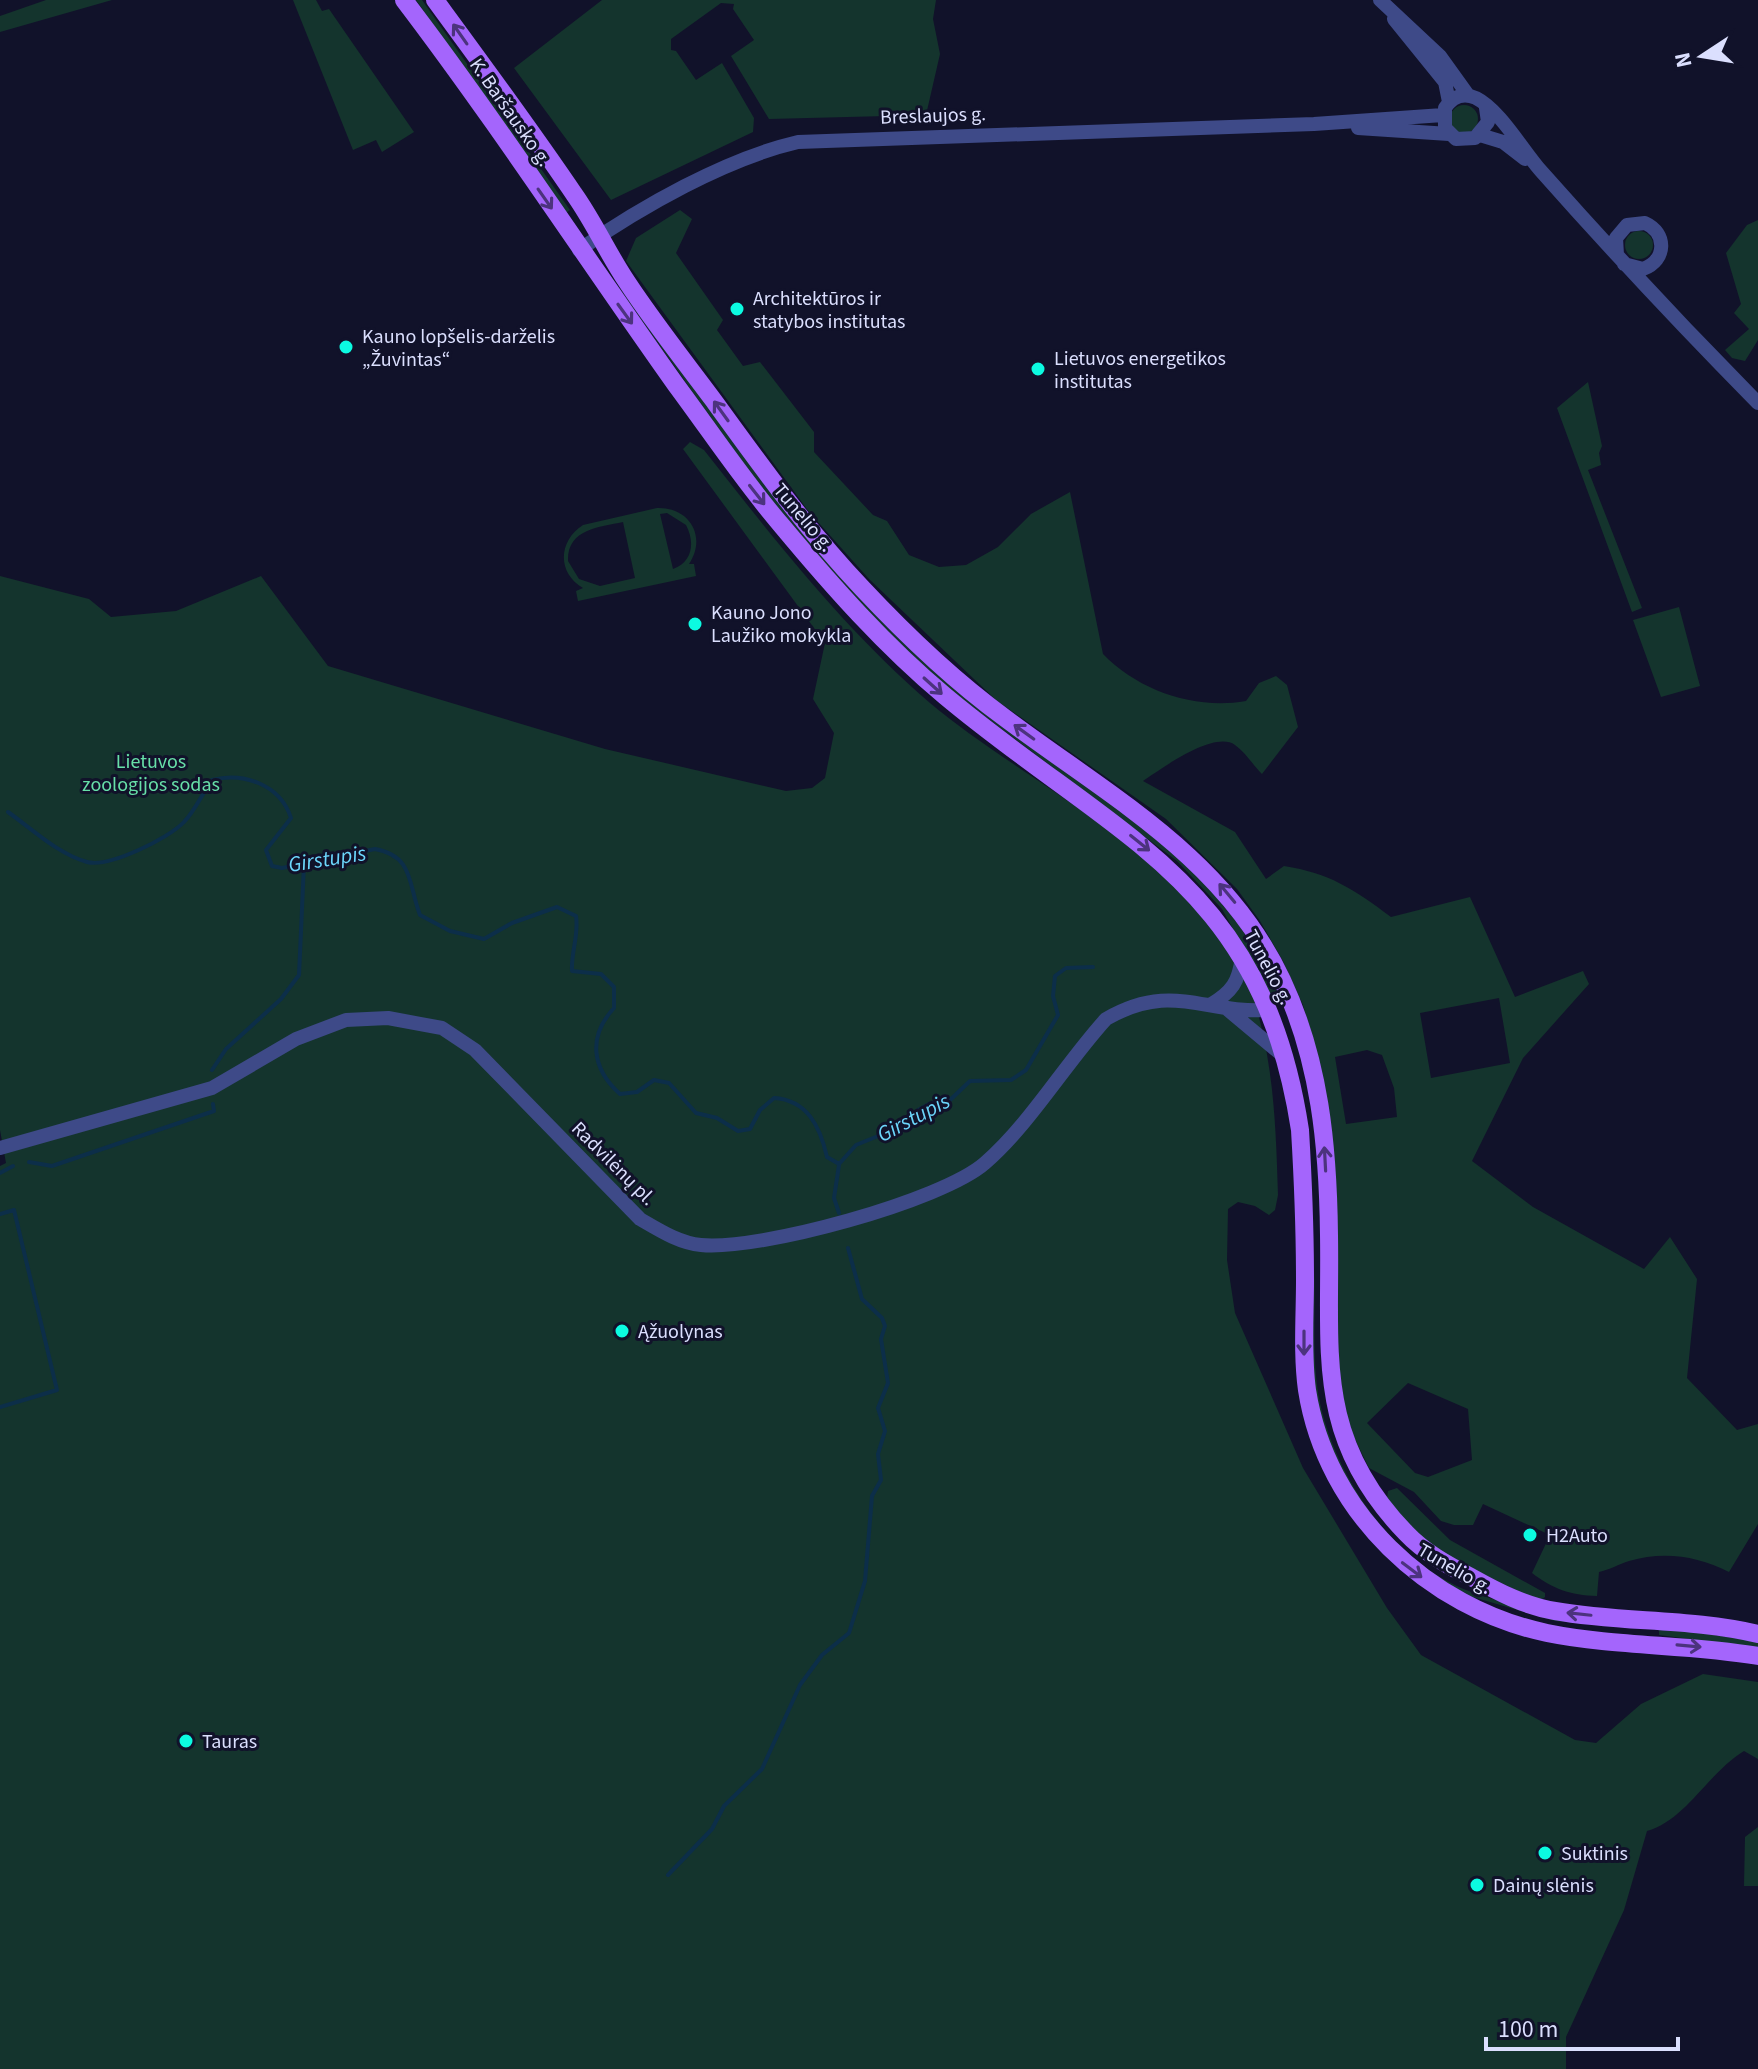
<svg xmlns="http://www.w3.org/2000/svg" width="1758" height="2069" font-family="'Source Sans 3',sans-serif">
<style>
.green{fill:#14342d;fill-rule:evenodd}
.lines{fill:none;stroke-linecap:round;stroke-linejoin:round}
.stream{stroke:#0c2e49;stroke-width:4}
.minor{stroke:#3e4a88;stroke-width:14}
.major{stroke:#a465fc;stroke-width:18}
.oneway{stroke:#4c337e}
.poi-dot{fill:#0cfae1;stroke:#11122a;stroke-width:3}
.labels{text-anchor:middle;stroke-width:6;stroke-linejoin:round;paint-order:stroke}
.street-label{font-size:20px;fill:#dbdffe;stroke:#11122a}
.poi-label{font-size:20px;fill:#dbdffe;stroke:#11122a;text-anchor:start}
.park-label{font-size:20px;fill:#67dfa8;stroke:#11122a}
.water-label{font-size:22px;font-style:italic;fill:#6cd7fc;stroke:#11122a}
</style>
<rect width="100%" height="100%" fill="#11122a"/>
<path class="green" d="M 46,0 L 112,0 L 0,32 L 0,16 Z
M 293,0 L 316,0 L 322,11 L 329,9 L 414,132 L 382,152 L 376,140 L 353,150 Z
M 416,0 L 422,0 L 570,210 L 566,213 Z
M 602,0 L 936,0 L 933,19 L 940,54 L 926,115 L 769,119 L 731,56 L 754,40 L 733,9 L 734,4 L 721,3 L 671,39 L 671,50 L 676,51 L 696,80 L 722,63 L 754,118 L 753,132 L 611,200 L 514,68 Z
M1450 119a14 14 0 1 1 28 0a14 14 0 1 1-28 0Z
M 680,210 L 692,219 L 676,253 L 723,320 L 717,330 L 743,366 L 760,362 L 814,432 L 814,452 L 873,515 L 887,521 L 909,555 L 939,567 L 966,565 L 998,547 L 1031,514 L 1070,492 L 1103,654 C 1139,691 1195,710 1246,701 L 1259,683 L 1276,676 L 1287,685 L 1298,727 L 1262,774 C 1253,765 1245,752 1235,745 C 1214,730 1161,769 1143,781 L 1235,832 L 1266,879 L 1284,866 C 1329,873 1354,889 1391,917 L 1470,897 L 1515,997 L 1583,971 L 1589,984 L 1523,1058 L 1472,1161 L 1533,1207 L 1644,1269 L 1670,1237 L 1697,1279 L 1687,1378 L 1737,1430 L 1758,1424 L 1758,1524 L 1729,1572 C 1697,1556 1664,1551 1629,1561 C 1619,1564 1609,1570 1599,1572 L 1597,1596 C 1570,1595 1553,1589 1532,1573 L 1550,1535 L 1483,1504 L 1473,1525 L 1454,1525 L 1441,1521 L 1414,1492 L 1369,1468 L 1347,1423 L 1341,1403 L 1319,1060 L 1303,1005 L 1283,961 L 1260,921 L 1237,889 L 1166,819 L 996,700 L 869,579 L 809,512 L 626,261 L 636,238 ZM 1499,998 L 1510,1063 L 1431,1078 L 1420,1013 ZM 1367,1050 L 1382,1055 L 1394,1088 L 1397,1117 L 1346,1124 L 1335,1057 ZM 1408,1383 L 1468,1409 L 1472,1460 L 1428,1477 L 1415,1473 L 1367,1423 Z
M 1758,220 L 1758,340 L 1745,361 L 1732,358 L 1725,350 L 1749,329 L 1734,313 L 1741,304 L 1726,253 L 1747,225 Z
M1625 245a14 14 0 1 1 28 0a14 14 0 1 1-28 0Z
M 612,278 L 822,557 L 1192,868 L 1239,925 L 1282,996 L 1273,1001 L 1222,909 L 1177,861 L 946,687 L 868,614 L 760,487 Z
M 1588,382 L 1602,446 L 1599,453 L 1601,465 L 1588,470 L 1642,608 L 1632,612 L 1557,408 Z
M 690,442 L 704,450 C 774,539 843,628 930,703 C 1028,786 1217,871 1255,1003 C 1274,1066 1276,1130 1278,1195 L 1275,1210 L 1269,1215 L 1255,1206 L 1238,1202 L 1228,1209 L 1227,1260 L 1235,1313 L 1303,1468 L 1387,1608 L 1421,1655 L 1575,1740 L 1596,1743 L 1641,1704 L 1703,1674 L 1758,1682 L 1758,1759 L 1744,1751 C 1707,1774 1686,1820 1647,1831 L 1624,1910 L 1566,2037 L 1566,2069 L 0,2069 L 0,1166 L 6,1163 L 0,1130 L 0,576 L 89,599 L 111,617 L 176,611 L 261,576 L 328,666 L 605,749 L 786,791 L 812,788 L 825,778 L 834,733 L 813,699 L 825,643 L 683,449 Z
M 657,508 C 690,507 707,537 689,564 L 694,564 L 696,576 L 578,601 L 576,591 L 583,588 C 557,573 558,541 583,525 ZM 667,513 L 686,525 C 695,542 693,562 673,569 L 660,514 ZM 623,522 L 635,578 L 600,586 L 579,579 L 568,561 C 567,529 599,527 623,522 Z
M 1679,607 L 1700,686 L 1661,697 L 1633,620 Z
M 1314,1269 C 1316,1314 1311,1360 1320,1403 C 1336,1478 1393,1561 1466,1590 C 1510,1607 1561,1614 1608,1626 L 1555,1621 L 1466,1595 L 1395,1549 L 1347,1481 L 1324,1431 L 1312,1381 Z
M 1397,1488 L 1450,1540 L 1545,1593 L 1545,1597 L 1541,1600 L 1530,1597 L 1450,1558 L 1414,1532 L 1387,1498 L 1388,1491 Z
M 1659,1626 L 1758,1642 L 1758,1648 L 1659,1635 Z
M 1758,1827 L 1758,1886 L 1744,1886 L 1745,1837 Z"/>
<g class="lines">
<path class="stream" d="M 8,812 C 32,829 58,854 87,862 C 109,868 169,838 184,822 C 195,811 202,794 212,780 C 243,772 280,784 291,818 L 266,850 L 272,866 L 282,868 L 375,849 C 414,856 408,884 420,915 L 450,931 L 484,939 L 512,923 L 557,907 L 576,916 C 579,936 571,951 572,971 L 601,974 L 614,987 L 614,1008 C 588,1036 591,1068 620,1094 L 637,1092 L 654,1080 L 669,1083 L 696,1113 L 717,1118 L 738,1131 L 750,1129 L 760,1110 L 774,1098 C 807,1100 820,1126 827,1157 L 839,1164 L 856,1145 L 905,1125 L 918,1110 L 931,1103 L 949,1101 L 970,1081 L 1011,1080 L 1026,1070 L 1058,1015 L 1053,996 L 1055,976 L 1066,968 L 1093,967
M 212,1070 L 226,1049 L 281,999 L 299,975 L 304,864
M 29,1162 L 52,1166 L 214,1111 L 213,1104
M 839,1165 L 834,1198 L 839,1213
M 0,1173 L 13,1166
M 0,1214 L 14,1210 L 57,1390 L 0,1407
M 668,1875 L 712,1829 L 724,1806 L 762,1769 L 800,1685 L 822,1655 L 849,1633 L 865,1581 L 872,1496 L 881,1480 L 878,1454 L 885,1431 L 878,1408 L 888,1383 L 881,1339 L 885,1326 L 882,1318 L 862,1299 L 848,1248"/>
<path class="minor" d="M 1380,0 L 1440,56 L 1468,95
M 1394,19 L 1445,82 L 1449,102
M 1486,108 L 1488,122 L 1475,138 L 1456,139 L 1445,128 L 1445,108 C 1452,97 1463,92 1476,98 C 1500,110 1523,151 1541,171 C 1611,250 1683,327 1758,403
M 1358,128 L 1449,134
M 1480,135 L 1503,142 L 1525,159
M 579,250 C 641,207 725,159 798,142 L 1314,124 L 1443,115
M 1617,255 L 1616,238 L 1627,225 L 1645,223 C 1667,233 1667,260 1643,269 L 1624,264
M 1210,1005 C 1232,992 1239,982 1242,956
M 1227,1009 L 1282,1055
M 0,1148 L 212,1088 L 296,1039 L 346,1020 L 388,1018 L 442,1028 L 475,1050 L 640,1219 C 659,1230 679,1243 701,1245 C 758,1251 942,1201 985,1163 C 1030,1124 1065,1064 1106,1019 C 1172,981 1203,1014 1269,1010"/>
<path class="major" d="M 404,0 C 499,125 585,257 676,385 C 711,432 744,482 782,526 C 832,586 885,646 945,696 C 1116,839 1262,881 1300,1130 C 1303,1180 1305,1230 1305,1281 C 1305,1317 1302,1354 1307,1390 C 1326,1512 1428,1608 1547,1633 C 1616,1647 1689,1644 1758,1656
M 435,0 C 482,64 530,129 574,194 C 594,222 608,254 627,282 C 654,323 685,362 714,401 C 761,466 807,530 862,588 C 906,635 953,680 1005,718 C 1109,796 1225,858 1282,980 C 1320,1061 1328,1146 1329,1235 C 1331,1353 1314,1438 1406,1533 C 1424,1552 1447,1565 1471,1577 C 1498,1592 1525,1606 1555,1611 C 1622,1623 1691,1618 1758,1634"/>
</g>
<defs><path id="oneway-shaft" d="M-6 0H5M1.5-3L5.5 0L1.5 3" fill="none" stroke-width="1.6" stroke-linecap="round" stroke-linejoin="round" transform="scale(2)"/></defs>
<g class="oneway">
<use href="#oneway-shaft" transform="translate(460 34) rotate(-125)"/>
<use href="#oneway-shaft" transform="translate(545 199) rotate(55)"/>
<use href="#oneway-shaft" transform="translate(625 314) rotate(54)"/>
<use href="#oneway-shaft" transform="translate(721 411) rotate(-126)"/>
<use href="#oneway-shaft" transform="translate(757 495) rotate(52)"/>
<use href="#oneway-shaft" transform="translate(933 686) rotate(42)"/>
<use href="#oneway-shaft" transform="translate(1024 732) rotate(-144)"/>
<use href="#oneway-shaft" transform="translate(1140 843) rotate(39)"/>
<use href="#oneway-shaft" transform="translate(1227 893) rotate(-130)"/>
<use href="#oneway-shaft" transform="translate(1325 1159) rotate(-93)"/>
<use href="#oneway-shaft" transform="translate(1304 1343) rotate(90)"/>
<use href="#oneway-shaft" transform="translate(1412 1570) rotate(37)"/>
<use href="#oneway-shaft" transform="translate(1579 1614) rotate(-174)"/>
<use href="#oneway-shaft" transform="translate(1689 1646) rotate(5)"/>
</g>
<g class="poi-dot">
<circle cx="737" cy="309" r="8"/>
<circle cx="346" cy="347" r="8"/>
<circle cx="1038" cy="369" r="8"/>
<circle cx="695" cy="624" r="8"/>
<circle cx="622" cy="1331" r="8"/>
<circle cx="1530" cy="1535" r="8"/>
<circle cx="186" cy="1741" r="8"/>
<circle cx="1545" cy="1853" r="8"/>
<circle cx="1477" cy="1885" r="8"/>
</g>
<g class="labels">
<g class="street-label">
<text transform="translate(511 112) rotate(55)" y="7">K. Baršausko g.</text>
<text transform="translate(933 115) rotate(-2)" y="7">Breslaujos g.</text>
<text transform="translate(804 517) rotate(50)" y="7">Tunelio g.</text>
<text transform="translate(1269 967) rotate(62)" y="7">Tunelio g.</text>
<text transform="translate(614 1163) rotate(45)" y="7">Radvilėnų pl.</text>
<text transform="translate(1455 1568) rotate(30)" y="7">Tunelio g.</text>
</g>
<g class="poi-label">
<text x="753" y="305">Architektūros ir<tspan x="753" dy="23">statybos institutas</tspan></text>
<text x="362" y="343">Kauno lopšelis-darželis<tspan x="362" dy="23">„Žuvintas“</tspan></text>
<text x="1054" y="365">Lietuvos energetikos<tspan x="1054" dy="23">institutas</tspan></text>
<text x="711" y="619">Kauno Jono<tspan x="711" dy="23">Laužiko mokykla</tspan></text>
<text x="638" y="1338">Ąžuolynas</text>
<text x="1546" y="1542">H2Auto</text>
<text x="202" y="1748">Tauras</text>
<text x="1561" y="1860">Suktinis</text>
<text x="1493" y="1892">Dainų slėnis</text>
</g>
<g class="park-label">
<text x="151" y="768">Lietuvos<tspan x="151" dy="23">zoologijos sodas</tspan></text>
</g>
<g class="water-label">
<text transform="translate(327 858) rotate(-9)" y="8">Girstupis</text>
<text transform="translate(913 1117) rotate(-28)" y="8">Girstupis</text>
</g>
</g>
<g transform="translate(1702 56) rotate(258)" stroke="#11122a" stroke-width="6" paint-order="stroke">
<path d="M0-6L14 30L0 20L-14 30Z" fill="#dbdffe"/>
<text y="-12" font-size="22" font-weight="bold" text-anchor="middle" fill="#dbdffe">N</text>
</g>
<path d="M1486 2037v12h192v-12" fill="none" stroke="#dbdffe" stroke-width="4"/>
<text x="1498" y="2037" font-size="24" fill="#dbdffe" stroke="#11122a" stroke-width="6" paint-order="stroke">100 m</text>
</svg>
